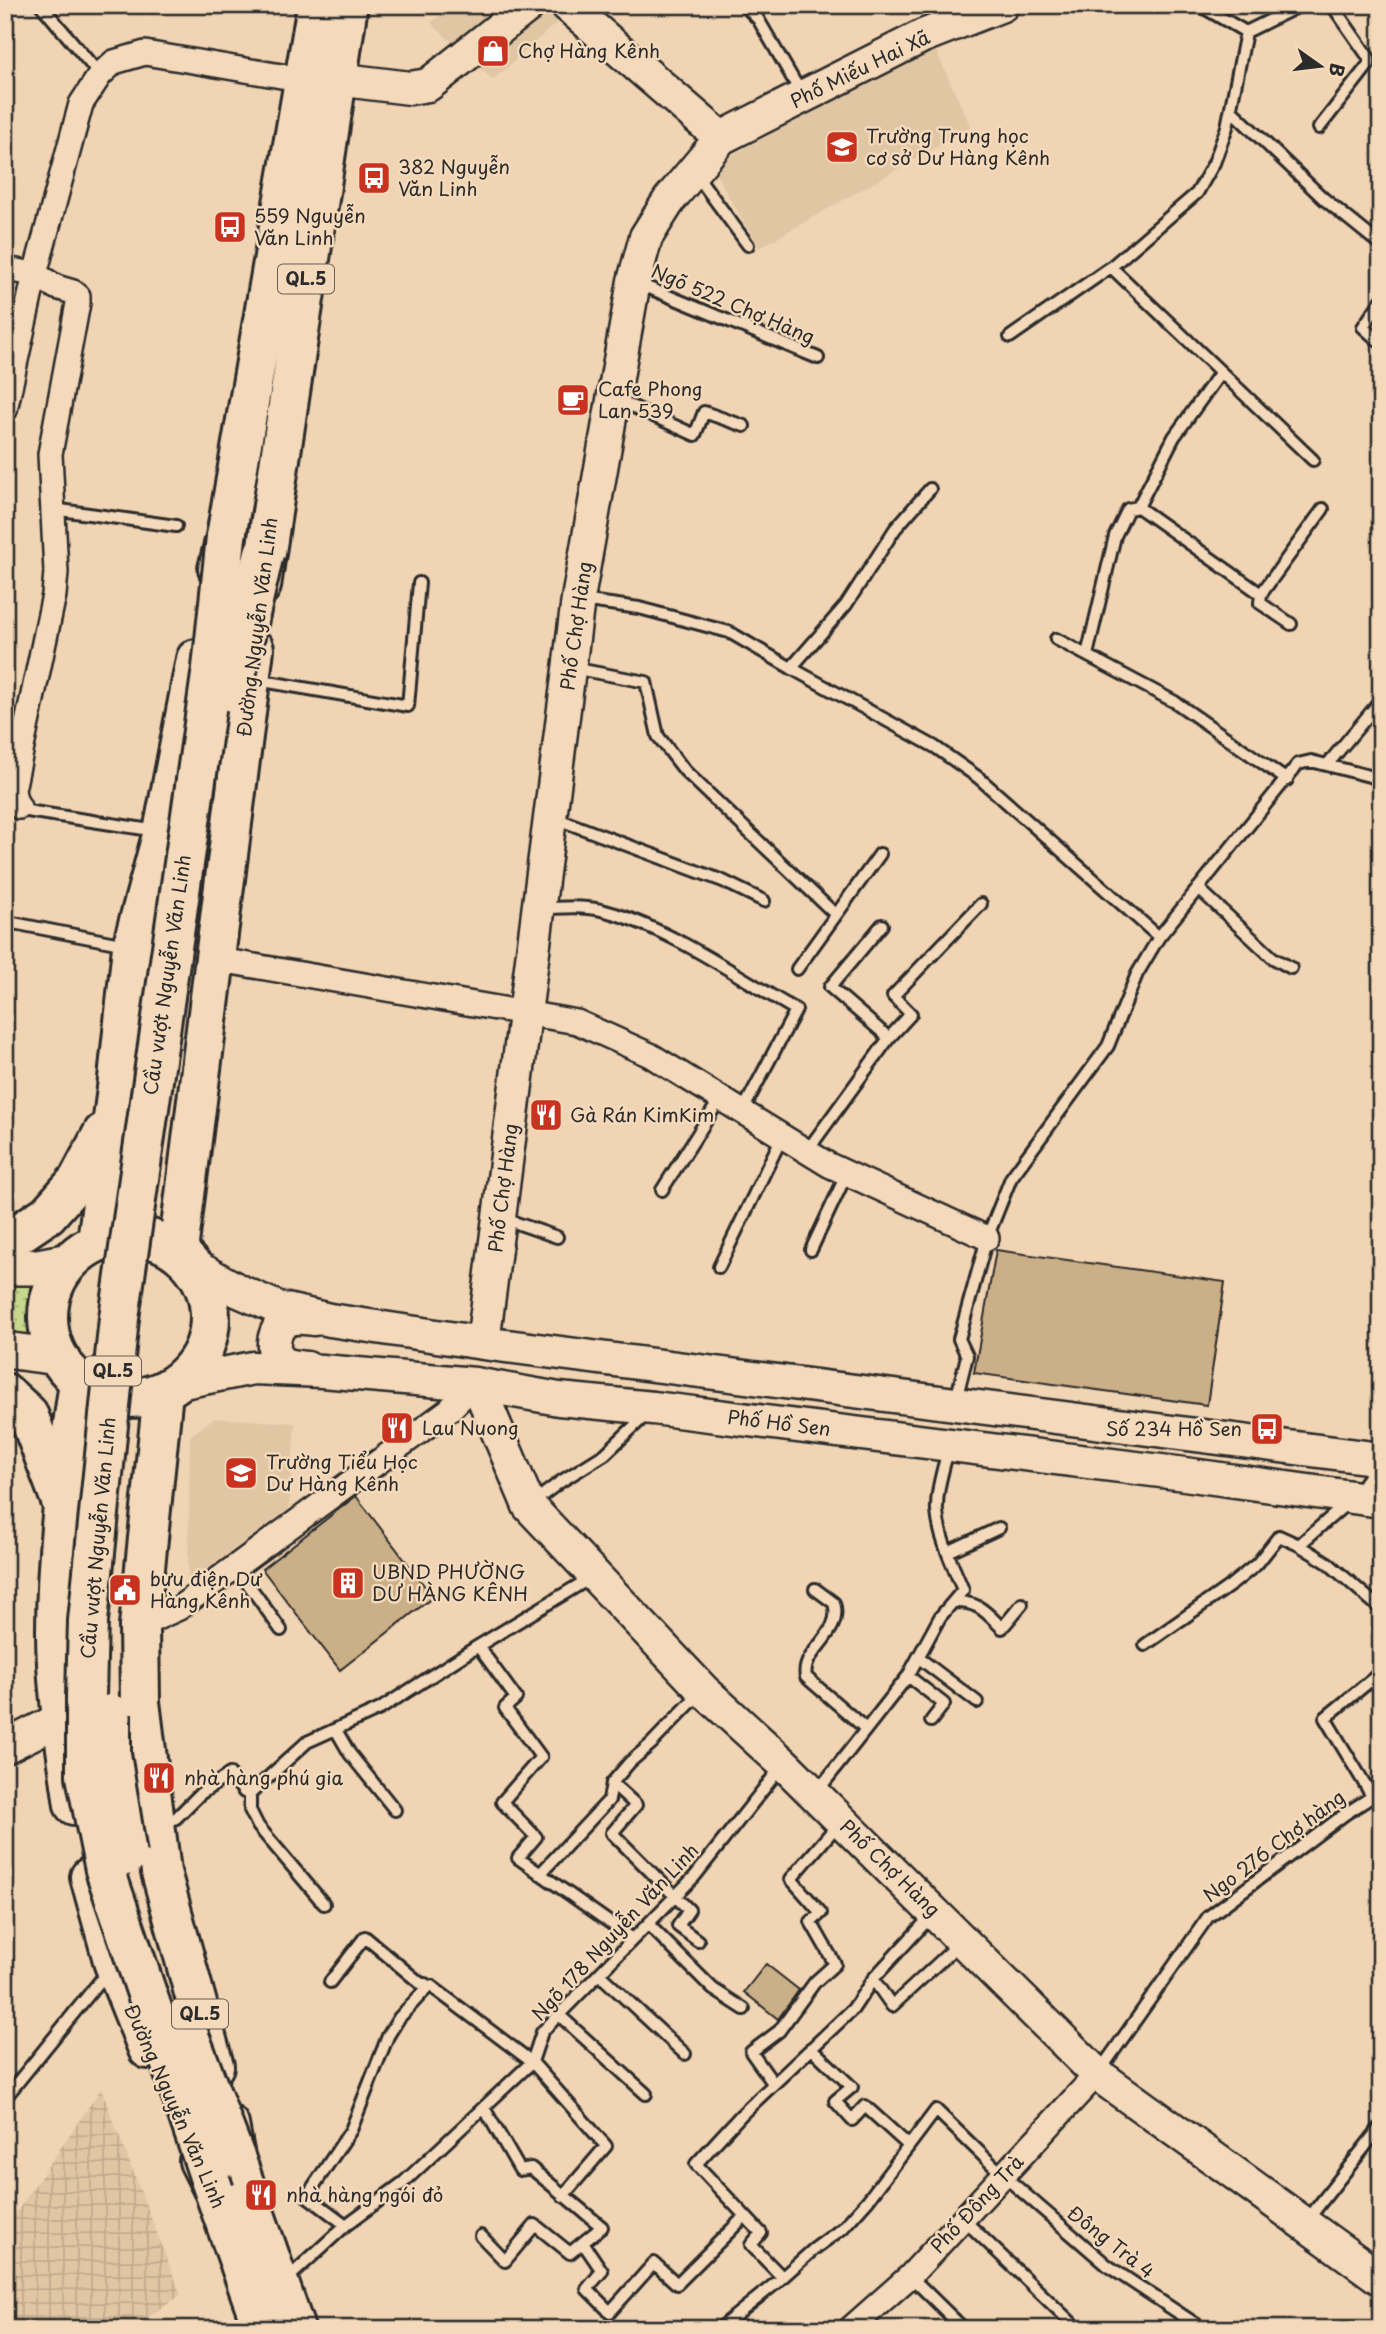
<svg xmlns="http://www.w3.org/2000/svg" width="1386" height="2334" font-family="'Playpen Sans',sans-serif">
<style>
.built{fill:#e1c6a4}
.industrial{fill:url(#industrial-grid)}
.grass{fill:url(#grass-dots);stroke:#79815b;stroke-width:2}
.building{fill:#cbaf87;stroke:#2b2b2b;stroke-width:2}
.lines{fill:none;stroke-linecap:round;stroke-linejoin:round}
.lane-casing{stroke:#2b2b2b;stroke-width:16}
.street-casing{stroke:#2b2b2b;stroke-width:28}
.secondary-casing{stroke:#2b2b2b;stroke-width:37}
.primary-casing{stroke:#2b2b2b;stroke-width:40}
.highway-casing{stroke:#2b2b2b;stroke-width:44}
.lane{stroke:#f4d9bb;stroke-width:10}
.street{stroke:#f4d9bb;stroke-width:23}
.secondary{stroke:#f4d9bb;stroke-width:32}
.primary{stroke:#f4d9bb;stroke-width:35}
.highway{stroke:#f4d9bb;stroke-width:38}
.highway-bridge-casing{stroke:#2b2b2b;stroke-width:44;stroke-linecap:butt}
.highway-bridge{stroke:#f4d9bb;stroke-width:38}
.labels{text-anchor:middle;stroke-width:5;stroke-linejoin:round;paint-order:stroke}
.shield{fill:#f4d9bb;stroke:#675f56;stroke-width:2}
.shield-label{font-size:18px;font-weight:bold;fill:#2b2b2b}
.poi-label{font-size:19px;fill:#2b2b2b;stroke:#f4d9bb;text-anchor:start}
.street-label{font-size:19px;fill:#2b2b2b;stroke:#f4d9bb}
</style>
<defs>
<pattern id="industrial-grid" width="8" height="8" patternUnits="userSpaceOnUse" patternTransform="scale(1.75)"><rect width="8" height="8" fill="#e1c6a4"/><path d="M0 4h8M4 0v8" fill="none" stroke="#c1aa8d"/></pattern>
<pattern id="grass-dots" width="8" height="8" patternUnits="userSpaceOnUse" patternTransform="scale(1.75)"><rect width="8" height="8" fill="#c7d78b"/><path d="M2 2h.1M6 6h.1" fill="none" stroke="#abb978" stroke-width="1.8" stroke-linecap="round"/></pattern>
</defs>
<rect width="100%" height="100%" fill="#f0d4b3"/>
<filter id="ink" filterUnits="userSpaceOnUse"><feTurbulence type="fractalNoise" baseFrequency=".0143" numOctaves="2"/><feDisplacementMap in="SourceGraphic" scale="14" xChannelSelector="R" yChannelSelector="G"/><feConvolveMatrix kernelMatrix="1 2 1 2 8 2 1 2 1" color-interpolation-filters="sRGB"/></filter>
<g filter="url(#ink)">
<path class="built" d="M 452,5 L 576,5 L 493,80 L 431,23 Z
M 934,47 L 971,127 L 759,248 L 711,166 Z
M 214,1418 L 295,1423 L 289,1509 L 188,1583 L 190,1436 Z"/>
<path class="industrial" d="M 101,2089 L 181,2295 L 131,2329 L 5,2329 L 5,2229 Z"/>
<path class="grass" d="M 5,1280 L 34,1284 L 35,1289 L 29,1309 L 28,1335 L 5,1335 Z"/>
<path class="building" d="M 996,1250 L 1225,1282 L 1207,1405 L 974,1373 Z
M 356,1496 L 433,1597 L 340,1670 L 262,1569 Z
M 766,1964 L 799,1990 L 778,2019 L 744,1992 Z"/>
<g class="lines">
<defs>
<path id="lane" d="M 41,5 L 100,75
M 744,5 L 758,19 L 801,93
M 1199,5 L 1246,32
M 1246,32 L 1301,5
M 1231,110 L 1324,199 L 1381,245
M 1319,128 L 1369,64 L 1369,58 L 1332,5
M 695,173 L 748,245
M 1111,267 L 1313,460
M 637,283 L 818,358
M 1381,301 L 1363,327 L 1381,343
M 1010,337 L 1111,267 L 1197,193 L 1214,163 L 1227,127 L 1246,32
M 618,400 L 695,435 L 704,412 L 744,426
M 1138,507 L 1261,594
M 53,509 L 176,526
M 581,600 L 639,608 L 729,632 L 791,668 L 846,605 L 895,529 L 930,489
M 1291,624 L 1260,603 L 1261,594 L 1323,509
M 1056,639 L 1175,702 L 1287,780
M 1087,655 L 1115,536 L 1128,509 L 1138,507 L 1174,437 L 1221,372
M 572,668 L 646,682 L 658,736 L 685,771 L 836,915
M 791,668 L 935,747 L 979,778 L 1159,937
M 257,680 L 408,706 L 419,583
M 1327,765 L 1381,700
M 19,807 L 27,811 L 157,831
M 552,817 L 723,881 L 764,901
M 1198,888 L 1273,958 L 1291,968
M 541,908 C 561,908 585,905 605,911 C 670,928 738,977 796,1010 L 742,1112
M 8,922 L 126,945
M 797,969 L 880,854
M 889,1038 L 911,1014 L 893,996 L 981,904
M 807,1151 L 889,1038 L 830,987 L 882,925
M 662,1190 L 720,1099
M 502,1218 L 557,1237
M 811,1250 L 847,1173
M 719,1267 L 782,1137
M 956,1400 L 967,1356 L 959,1339 L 987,1238 L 1011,1178 L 1108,1046 L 1137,974 L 1159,937 L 1298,764 L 1311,761 L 1381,779
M 531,1504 L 560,1482 L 605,1454 L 648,1413
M 1299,1545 L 1328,1563 L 1381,1609
M 948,1552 L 999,1528
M 236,1567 L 281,1630
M 815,1589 L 834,1603 C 844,1635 800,1651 806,1677 L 866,1729
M 953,1602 C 978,1601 985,1611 1002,1628 L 1022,1604
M 1145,1645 L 1231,1585 L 1257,1564 L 1279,1536 L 1299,1545 L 1354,1497 L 1379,1462
M 478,1646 L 516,1698 L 505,1708 L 541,1757 L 502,1802 L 536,1837 L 518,1858 L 633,1939
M 919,1658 L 977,1702
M 908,1676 L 944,1704 L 931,1721
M 336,1730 L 350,1754 L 395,1810
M 612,1783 L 636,1805 L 612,1833 L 689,1910 L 678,1926 L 698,1941
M 816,1793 L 908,1676 L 940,1617 L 963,1590 C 953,1565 939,1539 937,1511 C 936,1490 944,1467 949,1446
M 1372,1796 L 1325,1718 L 1381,1672
M 164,1824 L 176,1818 L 200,1794 L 230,1774 L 244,1792 L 250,1794
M 540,1874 L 609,1800 L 612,1783 L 630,1762 L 651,1744 L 701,1692
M 324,1904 L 258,1826 L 250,1810 L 250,1794 L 307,1742 L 380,1709 L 478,1646 L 592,1577
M 648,1924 L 713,1989 L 744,2009
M 599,1974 L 685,2054
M 873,1979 L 892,2006 L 961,1942
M 330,1982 L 365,1937 L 420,1983 L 431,1986 L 532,2062 L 606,2146 L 563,2196
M 559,2015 L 646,2094
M 811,2048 L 852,2087 L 835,2101 L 852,2120 L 865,2106 L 908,2145
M 1099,2072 L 1208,1917 L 1345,1814 L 1381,1791
M 773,2083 L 751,2052 L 779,2031 L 815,1982 L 835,1964 L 811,1922 L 821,1913 L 791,1879 L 840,1822
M 5,2098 L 108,1971
M 963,2219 L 1078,2329
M 1305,2223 L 1381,2126
M 346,2225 L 307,2196 L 351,2130 L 388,2036 L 399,2018 L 425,1990 L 425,1984
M 481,2236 L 505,2261 L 535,2225 L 570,2253 L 602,2227 L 531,2168 L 520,2170 L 484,2108
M 583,2243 L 602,2271 L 587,2289 L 610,2312 L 654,2263 L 677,2284 L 745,2216
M 910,2276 L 964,2329
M 782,2277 L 751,2245 L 761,2233 L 696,2164 L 742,2114 L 853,2009 L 873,1979 L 933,1914
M 286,2280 L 346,2225 L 404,2182 L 532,2062 L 542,2032 L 695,1876 L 781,1767
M 719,2329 L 776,2283 L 814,2249 L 843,2228 L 868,2200 L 936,2110 L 1004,2176 L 1108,2266 L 1203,2329"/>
<path id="street" d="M 5,269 L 35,274 L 56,287 L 73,292 L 78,296 L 78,303 L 50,454 L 56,572 L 54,595 L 13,790 L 15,800 L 19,807
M 5,410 L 35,274 L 81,104 L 100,75 L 114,62 L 145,53 L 305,80
M 214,959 L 577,1022 L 650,1055 L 829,1165 L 987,1238
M 139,1626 L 179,1608 L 449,1410 L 475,1384
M 850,2329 L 910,2276 L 1097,2074"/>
<path id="secondary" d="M 567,5 L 721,138
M 336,79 L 410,88 L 428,85 L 529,5
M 191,1264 L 239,1291 L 278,1308 L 330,1320 L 483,1343 L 1381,1459
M 483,1343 L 578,599 L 634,281 L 646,237 L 670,199 L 721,138 L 923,36 L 1002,5
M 307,1368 C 299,1367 286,1367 280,1360 C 269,1350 274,1328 286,1321 C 294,1316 305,1318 314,1319
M 178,1383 L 253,1368 L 322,1371 L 475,1384 L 559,1399 L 653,1408 L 1177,1473 L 1381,1501
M 478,1385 L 529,1506 L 703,1690 L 784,1764 L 1097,2074 L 1381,2279
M 5,1747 L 62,1718"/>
<path id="primary" d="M 5,1267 L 38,1267 L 70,1261
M 5,1350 L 58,1357"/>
<path id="highway" d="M 218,569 L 226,537 L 317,5
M 261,586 L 348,5
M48 1317a81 81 0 1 1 162 0a81 81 0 1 1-162 0Z
M 97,1242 L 117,1088 L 132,947 L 163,832 L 196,659
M 5,1243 L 48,1214 L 78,1180 L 103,1133
M 178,1251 L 254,649
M 163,1392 L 139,1626 L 140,1702 L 161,1872 L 214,2066
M 5,1393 L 28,1414 L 61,1501
M 74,1805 C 66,1747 56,1689 56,1631 C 56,1547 67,1465 79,1382
M 90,1877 L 114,1964 L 148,2049
M 229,2125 L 235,2157 L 295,2329
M 199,2161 L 214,2191 L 263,2329"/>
</defs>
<use href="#lane" class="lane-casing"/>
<use href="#street" class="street-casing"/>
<use href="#secondary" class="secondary-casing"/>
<use href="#primary" class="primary-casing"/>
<use href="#highway" class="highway-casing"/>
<use href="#lane" class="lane"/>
<use href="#street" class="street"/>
<use href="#secondary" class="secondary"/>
<use href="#primary" class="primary"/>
<use href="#highway" class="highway"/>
<defs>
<path id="highway-bridge" d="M 232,692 L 264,553
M 111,1714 L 111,1754 L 127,1855
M 186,2028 L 235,2157
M 214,2191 L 105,1870 L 86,1776 L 86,1696 L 88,1621 L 119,1318 L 212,668 L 226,537"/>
</defs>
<use href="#highway-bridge" class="highway-bridge-casing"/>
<use href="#highway-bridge" class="highway-bridge"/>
</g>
</g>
<defs>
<symbol id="shop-square" viewBox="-11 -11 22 22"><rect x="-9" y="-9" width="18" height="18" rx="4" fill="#c8321e" stroke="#f4d9bb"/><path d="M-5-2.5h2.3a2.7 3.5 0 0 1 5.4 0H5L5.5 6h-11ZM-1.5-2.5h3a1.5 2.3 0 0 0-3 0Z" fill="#fff"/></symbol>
<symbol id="school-square" viewBox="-11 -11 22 22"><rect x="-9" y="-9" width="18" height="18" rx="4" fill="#c8321e" stroke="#f4d9bb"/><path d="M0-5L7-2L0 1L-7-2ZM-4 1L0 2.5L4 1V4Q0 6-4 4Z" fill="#fff"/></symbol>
<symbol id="bus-square" viewBox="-11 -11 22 22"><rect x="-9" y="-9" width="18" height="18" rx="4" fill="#c8321e" stroke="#f4d9bb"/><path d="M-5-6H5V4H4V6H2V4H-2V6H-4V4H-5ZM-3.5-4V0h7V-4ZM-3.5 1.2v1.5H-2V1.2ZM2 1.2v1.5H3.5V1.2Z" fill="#fff"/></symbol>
<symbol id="cafe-square" viewBox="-11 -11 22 22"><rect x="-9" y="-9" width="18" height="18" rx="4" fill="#c8321e" stroke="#f4d9bb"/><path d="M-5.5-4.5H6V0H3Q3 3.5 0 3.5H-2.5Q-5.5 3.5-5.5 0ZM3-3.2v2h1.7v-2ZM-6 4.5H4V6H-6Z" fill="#fff"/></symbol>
<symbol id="restaurant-square" viewBox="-11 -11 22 22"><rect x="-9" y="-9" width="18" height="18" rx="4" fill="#c8321e" stroke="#f4d9bb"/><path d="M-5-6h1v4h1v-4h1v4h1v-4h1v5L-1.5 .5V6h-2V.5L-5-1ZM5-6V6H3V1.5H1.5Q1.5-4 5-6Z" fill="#fff"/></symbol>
<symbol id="building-square" viewBox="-11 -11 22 22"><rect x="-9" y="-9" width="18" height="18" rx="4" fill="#c8321e" stroke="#f4d9bb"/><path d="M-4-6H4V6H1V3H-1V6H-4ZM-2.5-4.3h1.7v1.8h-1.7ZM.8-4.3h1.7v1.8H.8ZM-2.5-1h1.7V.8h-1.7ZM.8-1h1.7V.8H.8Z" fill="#fff"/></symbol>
<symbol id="civic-square" viewBox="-11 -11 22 22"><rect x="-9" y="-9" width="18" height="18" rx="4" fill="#c8321e" stroke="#f4d9bb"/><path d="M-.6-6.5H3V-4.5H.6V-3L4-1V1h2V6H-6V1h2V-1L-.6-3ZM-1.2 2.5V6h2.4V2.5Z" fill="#fff"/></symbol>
</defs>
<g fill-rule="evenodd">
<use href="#shop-square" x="474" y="32" width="38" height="38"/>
<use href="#school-square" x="823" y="128" width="38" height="38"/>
<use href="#bus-square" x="355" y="159" width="38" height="38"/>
<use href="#bus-square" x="211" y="208" width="38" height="38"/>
<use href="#cafe-square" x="554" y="381" width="38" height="38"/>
<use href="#restaurant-square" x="527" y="1096" width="38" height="38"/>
<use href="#restaurant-square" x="378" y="1409" width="38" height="38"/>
<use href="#bus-square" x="1248" y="1410" width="38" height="38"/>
<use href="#school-square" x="222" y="1454" width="38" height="38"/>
<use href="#building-square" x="329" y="1564" width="38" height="38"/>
<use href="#civic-square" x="106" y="1571" width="38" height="38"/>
<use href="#restaurant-square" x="140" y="1759" width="38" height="38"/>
<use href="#restaurant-square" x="242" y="2176" width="38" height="38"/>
</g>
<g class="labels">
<g class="shield">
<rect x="278" y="264.5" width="56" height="29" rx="5"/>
<rect x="85" y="1356.5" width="56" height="29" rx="5"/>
<rect x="172" y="1999.5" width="56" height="29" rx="5"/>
</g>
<g class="shield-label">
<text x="306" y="285">QL.5</text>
<text x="113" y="1377">QL.5</text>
<text x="200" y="2020">QL.5</text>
</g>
<g class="poi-label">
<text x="518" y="58">Chợ Hàng Kênh</text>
<text x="866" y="143">Trường Trung học<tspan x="866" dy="22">cơ sở Dư Hàng Kênh</tspan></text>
<text x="398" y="174">382 Nguyễn<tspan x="398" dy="22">Văn Linh</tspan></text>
<text x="254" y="223">559 Nguyễn<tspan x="254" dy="22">Văn Linh</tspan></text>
<text x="598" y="396">Cafe Phong<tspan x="598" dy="22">Lan 539</tspan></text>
<text x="570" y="1122">Gà Rán KimKim</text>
<text x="422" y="1435">Lau Nuong</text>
<text x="1242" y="1436" text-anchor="end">Số 234 Hồ Sen</text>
<text x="266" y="1469">Trường Tiểu Học<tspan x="266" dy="22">Dư Hàng Kênh</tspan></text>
<text x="372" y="1579">UBND PHƯỜNG<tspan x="372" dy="22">DƯ HÀNG KÊNH</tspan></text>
<text x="150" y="1586">bưu điện Dư<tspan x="150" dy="22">Hàng Kênh</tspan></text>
<text x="184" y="1785">nhà hàng phú gia</text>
<text x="286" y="2202">nhà hàng ngói đỏ</text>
</g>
<g class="street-label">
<text transform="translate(860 69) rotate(-26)" y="7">Phố Miếu Hai Xã</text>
<text transform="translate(733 304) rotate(23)" y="7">Ngõ 522 Chợ Hàng</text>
<text transform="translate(576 626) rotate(-82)" y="7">Phố Chợ Hàng</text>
<text transform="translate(257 627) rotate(-83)" y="7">Đường Nguyễn Văn Linh</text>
<text transform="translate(167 975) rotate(-82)" y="7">Cầu vượt Nguyễn Văn Linh</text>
<text transform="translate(503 1188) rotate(-83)" y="7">Phố Chợ Hàng</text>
<text transform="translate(779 1423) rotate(7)" y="7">Phố Hồ Sen</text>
<text transform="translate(98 1538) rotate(-85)" y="7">Cầu vượt Nguyễn Văn Linh</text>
<text transform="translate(1274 1846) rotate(-37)" y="7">Ngo 276 Chợ hàng</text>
<text transform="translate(890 1868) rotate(44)" y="7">Phố Chợ Hàng</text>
<text transform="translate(615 1932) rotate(-47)" y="7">Ngõ 178 Nguyễn Văn Linh</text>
<text transform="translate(175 2106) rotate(66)" y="7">Đường Nguyễn Văn Linh</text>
<text transform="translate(977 2204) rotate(-47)" y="7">Phố Đông Trà</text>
<text transform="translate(1111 2242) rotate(38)" y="7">Đông Trà 4</text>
</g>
</g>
<rect width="1386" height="2334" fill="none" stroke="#f4d9bb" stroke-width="28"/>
<rect x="14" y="14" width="1358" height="2306" fill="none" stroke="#2b2b2b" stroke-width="2.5" filter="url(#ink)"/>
<g transform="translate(1320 66) rotate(104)" stroke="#f4d9bb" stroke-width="5" paint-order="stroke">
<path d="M0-5L12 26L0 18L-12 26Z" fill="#2b2b2b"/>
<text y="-10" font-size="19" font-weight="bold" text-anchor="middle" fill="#2b2b2b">B</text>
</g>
</svg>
